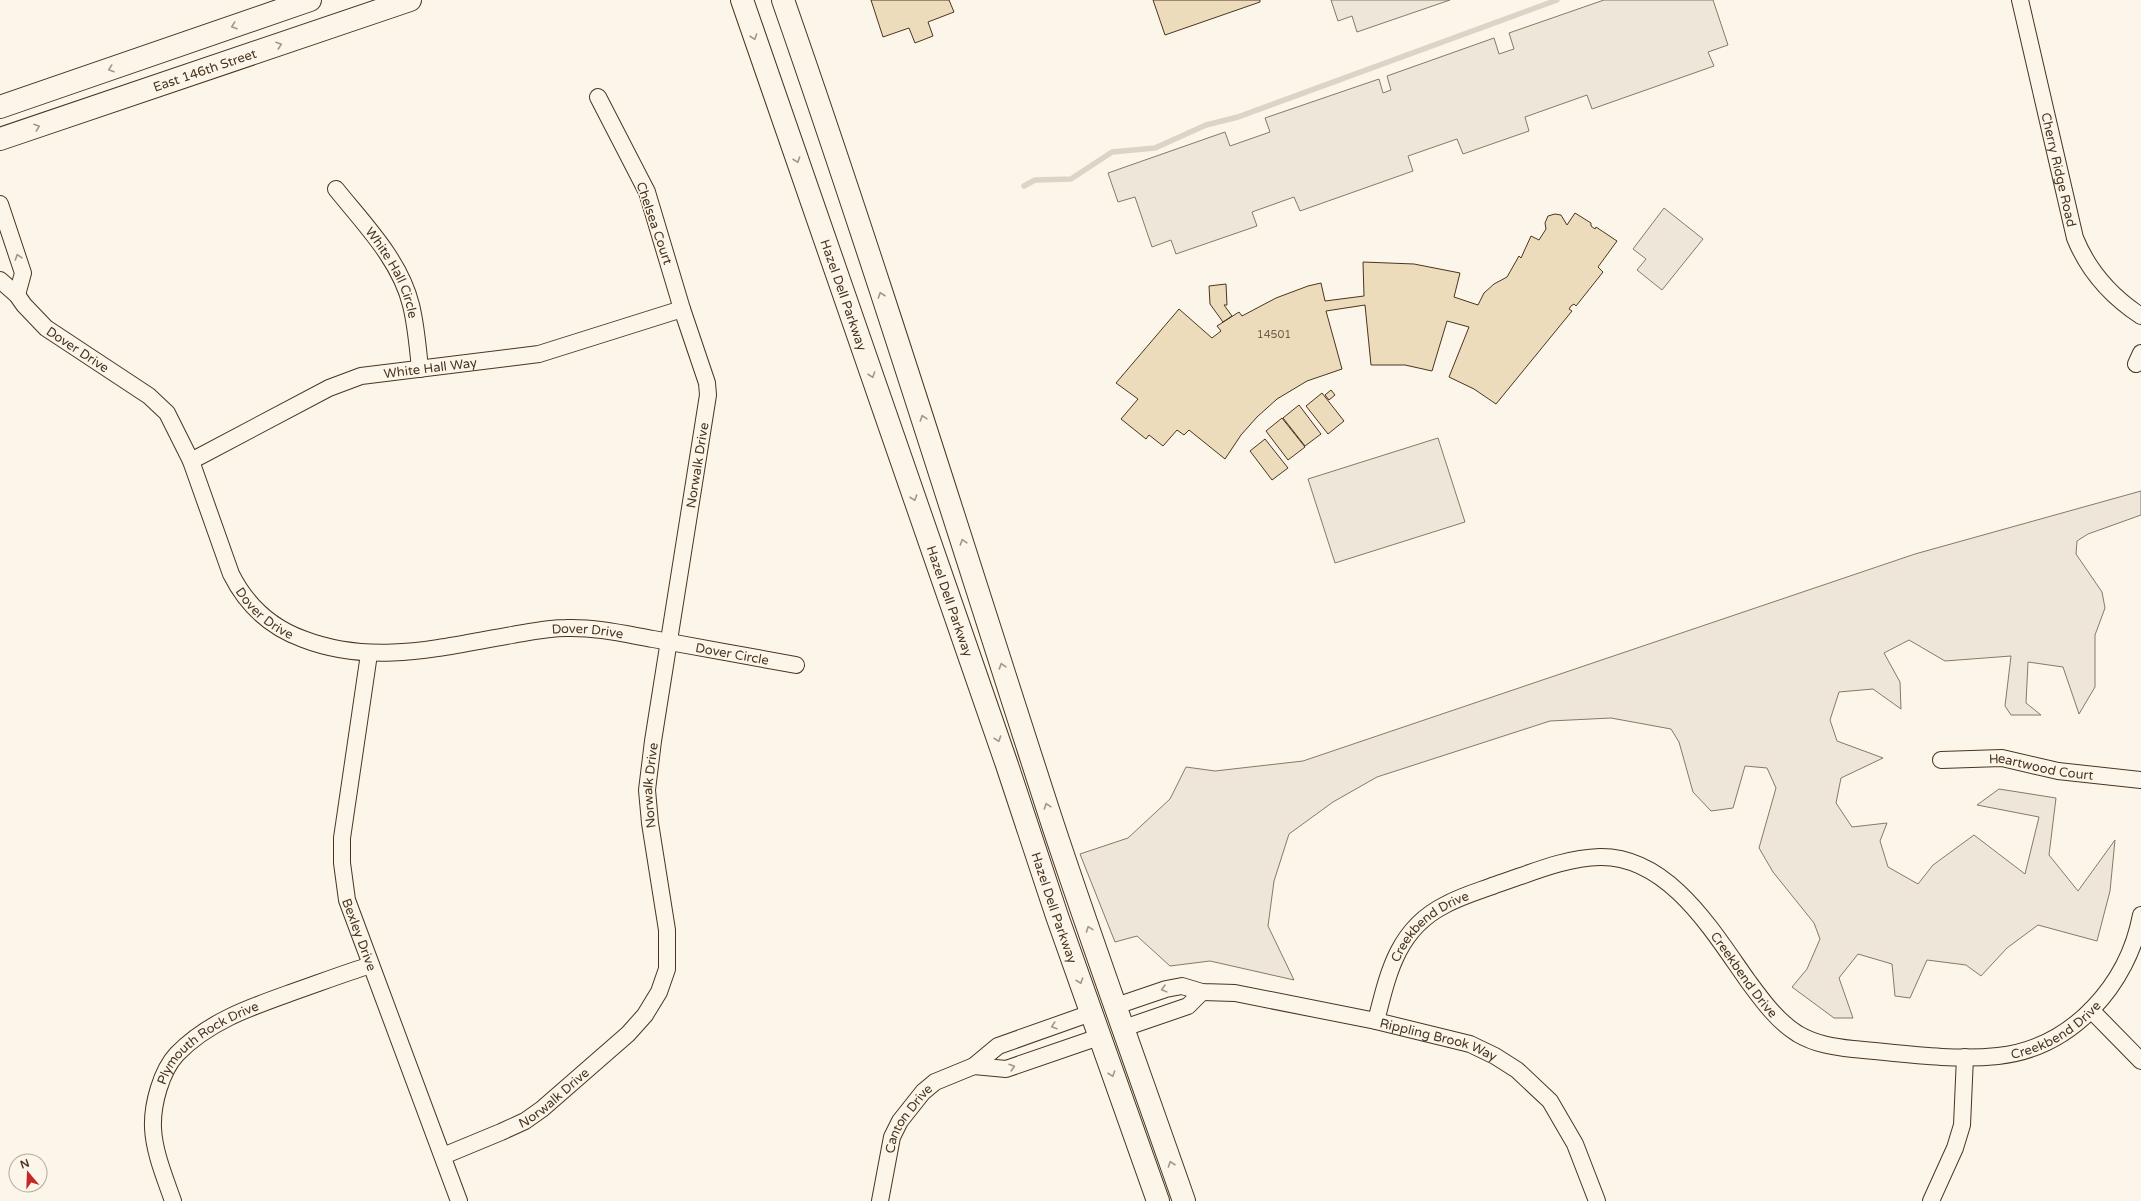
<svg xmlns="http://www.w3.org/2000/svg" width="2141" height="1201" font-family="'Varela Round',sans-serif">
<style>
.green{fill:#ede6d9;stroke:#887966}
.parking{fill:#ede7d9;stroke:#887966}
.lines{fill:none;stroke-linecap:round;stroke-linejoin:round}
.stream{stroke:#dcd4c6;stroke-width:5.5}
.building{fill:#ecdcbc;stroke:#4a3520}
.minor-casing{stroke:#4a3520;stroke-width:18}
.secondary-casing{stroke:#4a3520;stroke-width:24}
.primary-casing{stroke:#4a3520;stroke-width:24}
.minor{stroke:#fbf6e9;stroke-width:16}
.secondary{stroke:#fbf6e9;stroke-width:22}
.primary{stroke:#fbf6e9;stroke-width:22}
.oneway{stroke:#a29684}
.labels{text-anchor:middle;stroke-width:3;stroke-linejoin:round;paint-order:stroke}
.number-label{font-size:11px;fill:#725f47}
.street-label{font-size:13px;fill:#4a3520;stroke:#fbf6e9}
</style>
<rect width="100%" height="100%" fill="#fbf6e9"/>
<path class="green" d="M 1664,208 L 1703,239 L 1662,290 L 1637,270 L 1646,259 L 1633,249 Z
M 2141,491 L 2141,515 L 2088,534 L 2077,541 L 2076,554 L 2102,592 L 2105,608 L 2095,635 L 2095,687 L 2079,714 L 2063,667 L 2028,662 L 2026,703 L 2041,715 L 2011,715 L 2005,706 L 2011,656 L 1945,661 L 1909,640 L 1884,653 L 1900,682 L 1901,709 L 1873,689 L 1839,692 L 1830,720 L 1837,741 L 1883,758 L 1841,778 L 1836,803 L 1852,827 L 1887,823 L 1880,841 L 1888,867 L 1918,884 L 1933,865 L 1974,835 L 2025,874 L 2039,817 L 1977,805 L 1999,789 L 2056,798 L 2049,855 L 2078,891 L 2115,840 L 2110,891 L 2097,941 L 2038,925 L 2007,948 L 1981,976 L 1966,965 L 1927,960 L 1910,998 L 1895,996 L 1892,964 L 1858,954 L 1839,978 L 1853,1018 L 1834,1018 L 1792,987 L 1807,969 L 1820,939 L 1814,923 L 1773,872 L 1759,848 L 1776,788 L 1767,768 L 1745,766 L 1733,808 L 1711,811 L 1693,792 L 1679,742 L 1671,729 L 1611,718 L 1550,721 L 1377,777 L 1333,802 L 1289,834 L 1274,881 L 1268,926 L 1294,980 L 1210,961 L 1170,966 L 1137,936 L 1115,942 L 1080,854 L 1128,838 L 1170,799 L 1186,767 L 1215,771 L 1303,761 L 1915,554 Z"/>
<path class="parking" d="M 1331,0 L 1450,0 L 1357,32 L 1352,16 L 1338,21 Z
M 1604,0 L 1713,0 L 1728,45 L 1708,52 L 1714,66 L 1592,109 L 1587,95 L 1525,117 L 1529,131 L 1463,154 L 1457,139 L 1408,156 L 1413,171 L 1300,211 L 1294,197 L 1252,212 L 1257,226 L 1176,254 L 1171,240 L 1152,247 L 1135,197 L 1118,202 L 1108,173 L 1225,132 L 1230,146 L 1270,132 L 1265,118 L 1379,79 L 1383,93 L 1391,90 L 1387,76 L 1494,38 L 1499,54 L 1514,49 L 1509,33 Z
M 1438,438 L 1465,522 L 1335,563 L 1308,479 Z"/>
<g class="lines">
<path class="stream" d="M 1024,186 L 1035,180 L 1071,179 L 1112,152 L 1155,148 L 1206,125 L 1238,117 L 1557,0"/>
</g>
<path class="building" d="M 871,0 L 949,0 L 954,12 L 928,22 L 933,36 L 915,43 L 909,28 L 883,37 Z
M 1153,0 L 1260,0 L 1260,2 L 1165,35 Z
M 1575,213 L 1591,223 L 1591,226 L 1595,229 L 1596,227 L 1617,241 L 1598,267 L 1603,272 L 1576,306 L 1574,304 L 1571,306 L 1569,309 L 1572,311 L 1496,404 L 1474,389 L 1449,377 L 1469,327 L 1447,321 L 1432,371 L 1405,365 L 1371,365 L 1365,305 L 1326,311 L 1342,369 L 1307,381 L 1277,399 L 1257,417 L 1241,435 L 1225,459 L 1189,430 L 1184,435 L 1177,430 L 1163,446 L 1149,435 L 1146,439 L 1121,419 L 1138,399 L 1116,383 L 1179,309 L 1212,338 L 1221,331 L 1217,326 L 1239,312 L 1242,316 L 1276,298 L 1308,286 L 1321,283 L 1325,301 L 1364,296 L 1363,262 L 1414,264 L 1460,273 L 1454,297 L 1478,305 L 1484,293 L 1494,284 L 1507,277 L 1519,256 L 1521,258 L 1531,236 L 1539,240 L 1546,229 L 1545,223 L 1548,216 L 1555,214 L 1561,215 L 1567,225 Z
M 1226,284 L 1227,305 L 1224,305 L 1232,316 L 1223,322 L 1210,304 L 1209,286 Z
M 1331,390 L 1335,395 L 1329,400 L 1325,395 Z
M 1322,393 L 1344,421 L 1328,434 L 1306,406 Z
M 1299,405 L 1321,434 L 1305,446 L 1283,418 Z
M 1282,418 L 1305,447 L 1288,460 L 1266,431 Z
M 1265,439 L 1288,468 L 1272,480 L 1250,451 Z"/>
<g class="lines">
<defs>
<g id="minor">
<path id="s1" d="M 2020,0 L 2075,238 C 2088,270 2112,297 2141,316"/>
<path id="s2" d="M 336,189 C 364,224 400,260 411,305 C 416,325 418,348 420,369"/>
<path d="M 0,204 L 23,273 L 17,295"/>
<path id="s3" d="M 0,280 L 17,295 L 24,305 L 46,328 L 149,396 L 167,413 L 191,461 L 231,574 C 247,606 270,627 303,639 C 373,666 441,647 512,635 C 530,632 548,628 566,628 C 595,627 625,634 653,639 C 701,648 748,656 796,665"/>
<path d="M 2136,364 L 2141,353"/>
<path id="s4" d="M 191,461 L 329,388 L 361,376 L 539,354 L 682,309"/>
<path id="s5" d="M 369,654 L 342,838 L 342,863 L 347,900 L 459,1201"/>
<path id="s6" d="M 1941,760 L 2002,758 L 2058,771 L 2141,780"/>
<path id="s7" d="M 1116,1006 L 1166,989 L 1182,986 L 1202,992 L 1235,993 L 1376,1021 L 1470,1044 L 1495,1056 L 1517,1070 L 1550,1101 L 1575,1144 L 1597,1201"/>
<path d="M 2091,1010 L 2141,1061"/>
<path id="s8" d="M 1376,1021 C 1388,974 1397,929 1445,905 C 1461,896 1479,891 1495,885 C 1529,874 1563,858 1600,857 C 1669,856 1713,932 1748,981 C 1762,1000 1777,1021 1798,1034 C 1815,1044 1834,1047 1853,1049 C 1900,1053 1951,1061 1998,1056 C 2072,1048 2128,985 2141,915"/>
<path d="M 1124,1028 L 1188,1006 L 1202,992"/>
<path d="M 974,1066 L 1006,1069 L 1099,1037"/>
<path id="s9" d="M 443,1156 L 501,1132 L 525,1121 L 542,1109 L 628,1034 L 645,1015 L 659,992 L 667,969 L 667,930 L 650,823 L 647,790 L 653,741 L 708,395 L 707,383 L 682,309 L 647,192 L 598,97"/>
<path id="s10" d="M 173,1201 C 165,1178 154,1152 153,1128 C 152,1105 161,1071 177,1054 C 209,1021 251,1007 293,992 C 319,983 345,973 371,965"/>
<path id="s11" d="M 880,1201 L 892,1137 L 900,1121 L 923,1092 L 935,1082 L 974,1066 L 998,1046 L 1091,1013"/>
<path d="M 1931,1201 L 1955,1148 L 1962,1125 L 1965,1057"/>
</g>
<g id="secondary">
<path id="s12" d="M 742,0 L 1007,765 L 1057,916 L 1158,1201"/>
<path d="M 783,0 C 878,272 963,548 1052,822 C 1094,949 1140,1075 1184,1201"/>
</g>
<g id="primary">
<path d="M 0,107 L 310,0"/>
<path id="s13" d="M 0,139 L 410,0"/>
</g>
</defs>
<use href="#minor" class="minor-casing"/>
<use href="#secondary" class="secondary-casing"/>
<use href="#primary" class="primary-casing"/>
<use href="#minor" class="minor"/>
<use href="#secondary" class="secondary"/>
<use href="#primary" class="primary"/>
</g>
<defs><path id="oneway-chevron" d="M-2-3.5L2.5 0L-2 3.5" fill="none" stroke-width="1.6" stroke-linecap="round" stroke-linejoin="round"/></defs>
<g class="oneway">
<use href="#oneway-chevron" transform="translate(234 26) rotate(161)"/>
<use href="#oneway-chevron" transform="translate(754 37) rotate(71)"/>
<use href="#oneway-chevron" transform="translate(279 45) rotate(-19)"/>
<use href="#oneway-chevron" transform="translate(111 69) rotate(161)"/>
<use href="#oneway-chevron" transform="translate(37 127) rotate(-19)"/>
<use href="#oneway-chevron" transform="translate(797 160) rotate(71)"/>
<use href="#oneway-chevron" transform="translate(18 257) rotate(-108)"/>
<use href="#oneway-chevron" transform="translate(881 295) rotate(-109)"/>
<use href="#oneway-chevron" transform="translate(872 375) rotate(71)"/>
<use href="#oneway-chevron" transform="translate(923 418) rotate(-108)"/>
<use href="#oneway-chevron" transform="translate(914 498) rotate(71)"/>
<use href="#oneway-chevron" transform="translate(963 542) rotate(-107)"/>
<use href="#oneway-chevron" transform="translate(1002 666) rotate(-107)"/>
<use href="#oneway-chevron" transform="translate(998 739) rotate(71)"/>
<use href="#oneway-chevron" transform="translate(1047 806) rotate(-108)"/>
<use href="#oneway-chevron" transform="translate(1089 929) rotate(-110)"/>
<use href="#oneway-chevron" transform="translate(1080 981) rotate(71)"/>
<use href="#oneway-chevron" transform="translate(1164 989) rotate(165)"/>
<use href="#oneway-chevron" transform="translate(1054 1026) rotate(161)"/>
<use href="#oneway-chevron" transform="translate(1012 1067) rotate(-17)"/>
<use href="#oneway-chevron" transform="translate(1112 1074) rotate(71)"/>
<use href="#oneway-chevron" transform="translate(1171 1164) rotate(-109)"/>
</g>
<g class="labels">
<g class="number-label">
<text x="1274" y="338">14501</text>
</g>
<g class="street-label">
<text dy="5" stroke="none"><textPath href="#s13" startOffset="216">East 146th Street</textPath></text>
<text dy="5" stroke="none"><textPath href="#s1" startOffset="174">Cherry Ridge Road</textPath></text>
<text transform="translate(655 223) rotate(71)" y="5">Chelsea Court</text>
<text dy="5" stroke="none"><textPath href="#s2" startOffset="102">White Hall Circle</textPath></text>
<text dy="5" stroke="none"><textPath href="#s12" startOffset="312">Hazel Dell Parkway</textPath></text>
<text dy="5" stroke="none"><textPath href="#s3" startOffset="105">Dover Drive</textPath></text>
<text dy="5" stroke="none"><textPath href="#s4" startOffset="260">White Hall Way</textPath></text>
<text dy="5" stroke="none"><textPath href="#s9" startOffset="810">Norwalk Drive</textPath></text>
<text dy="5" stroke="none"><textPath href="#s12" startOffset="636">Hazel Dell Parkway</textPath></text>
<text dy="5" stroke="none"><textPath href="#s3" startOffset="441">Dover Drive</textPath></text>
<text dy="5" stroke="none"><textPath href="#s3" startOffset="776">Dover Drive</textPath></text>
<text dy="5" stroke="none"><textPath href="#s3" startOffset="923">Dover Circle</textPath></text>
<text dy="5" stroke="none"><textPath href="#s6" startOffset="101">Heartwood Court</textPath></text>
<text dy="5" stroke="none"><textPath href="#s9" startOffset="486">Norwalk Drive</textPath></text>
<text dy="5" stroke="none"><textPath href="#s12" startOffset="960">Hazel Dell Parkway</textPath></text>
<text dy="5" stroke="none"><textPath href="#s8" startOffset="114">Creekbend Drive</textPath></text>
<text dy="5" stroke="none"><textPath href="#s5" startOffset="285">Bexley Drive</textPath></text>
<text dy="5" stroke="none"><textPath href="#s8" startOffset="497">Creekbend Drive</textPath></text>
<text dy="5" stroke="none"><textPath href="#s8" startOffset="845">Creekbend Drive</textPath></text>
<text dy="5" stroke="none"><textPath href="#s7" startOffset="332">Rippling Brook Way</textPath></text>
<text dy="5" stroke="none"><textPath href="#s10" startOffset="186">Plymouth Rock Drive</textPath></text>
<text dy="5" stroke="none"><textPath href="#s9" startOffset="126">Norwalk Drive</textPath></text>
<text dy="5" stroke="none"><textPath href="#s11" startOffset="89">Canton Drive</textPath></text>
</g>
</g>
<g transform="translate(28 1173) rotate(341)"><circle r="19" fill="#fbf6e9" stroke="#b4a999"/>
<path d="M0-3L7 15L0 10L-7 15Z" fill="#c62828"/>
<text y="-6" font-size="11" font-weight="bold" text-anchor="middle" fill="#4a3520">N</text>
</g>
</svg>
